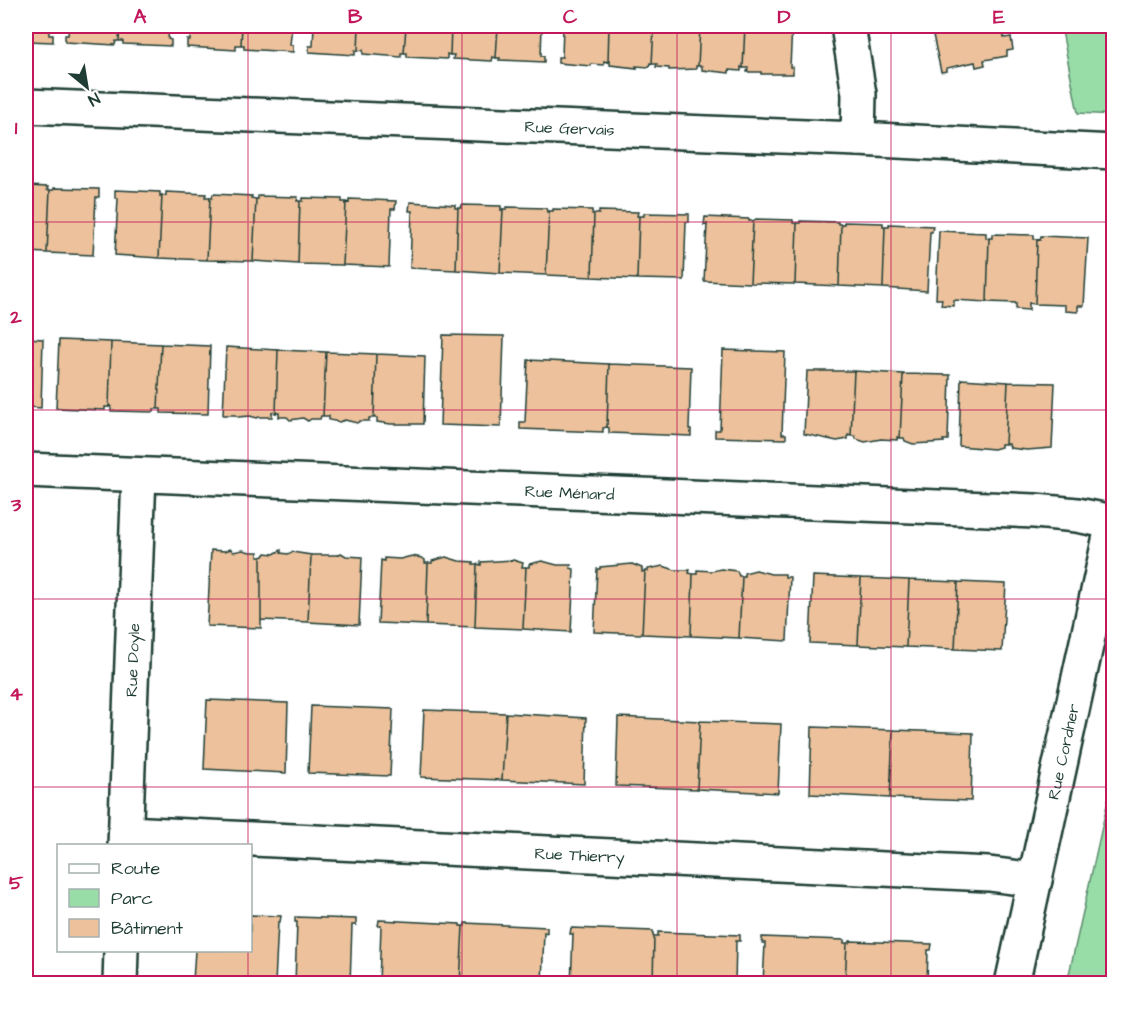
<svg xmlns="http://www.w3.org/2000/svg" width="1139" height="1009" font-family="'Architects Daughter',sans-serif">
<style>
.green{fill:#98dca8;stroke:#5c8c6e;stroke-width:1.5}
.building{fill:#ecc19c;stroke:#1f3d34;stroke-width:1.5}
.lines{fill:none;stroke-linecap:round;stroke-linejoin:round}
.minor-casing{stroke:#1f3d34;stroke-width:38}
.minor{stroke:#fff;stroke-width:33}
.grid{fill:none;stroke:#c2185b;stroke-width:1.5;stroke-opacity:0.55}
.labels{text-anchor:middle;stroke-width:4.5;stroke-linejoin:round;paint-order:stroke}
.street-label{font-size:16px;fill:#1f3d34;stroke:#fff}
.neatline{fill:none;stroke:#c2185b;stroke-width:2}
.grid-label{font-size:20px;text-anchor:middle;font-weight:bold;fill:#c2185b}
</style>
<rect width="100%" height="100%" fill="#fff"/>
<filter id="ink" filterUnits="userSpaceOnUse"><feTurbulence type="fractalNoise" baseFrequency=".0167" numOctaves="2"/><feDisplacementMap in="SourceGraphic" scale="12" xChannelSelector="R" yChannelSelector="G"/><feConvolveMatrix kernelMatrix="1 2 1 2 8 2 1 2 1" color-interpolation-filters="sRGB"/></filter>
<g filter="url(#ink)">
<path class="green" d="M 1061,26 L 1113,26 L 1113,115 L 1078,113 Z
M 1113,778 L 1113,983 L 1067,983 Z"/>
<path class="building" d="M 26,26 L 49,26 L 49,35 L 53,35 L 53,42 L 26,41 Z
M 69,26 L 120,26 L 119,41 L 116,41 L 115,45 L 65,42 L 65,35 L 68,35 Z
M 120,26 L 169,26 L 168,39 L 171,40 L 171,46 L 123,44 L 123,41 L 119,41 Z
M 191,26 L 242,26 L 241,45 L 236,45 L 236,50 L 187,47 L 187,40 L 190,40 Z
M 242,26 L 292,26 L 290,45 L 293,45 L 293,52 L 244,49 L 244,45 L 241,45 Z
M 314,26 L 359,26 L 358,51 L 355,50 L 355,55 L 309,52 L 309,46 L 313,46 Z
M 359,26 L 406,26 L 404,53 L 401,53 L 401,57 L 363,54 L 363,50 L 358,51 Z
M 406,26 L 451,26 L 450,55 L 447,54 L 447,59 L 407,57 L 407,53 L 404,53 Z
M 451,26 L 498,26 L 496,58 L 493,57 L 492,61 L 453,59 L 454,55 L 450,55 Z
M 498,26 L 542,26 L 541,56 L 544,56 L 544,62 L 499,60 L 500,58 L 496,58 Z
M 563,26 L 609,26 L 608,62 L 604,61 L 604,65 L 591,64 L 591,66 L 558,63 L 558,57 L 562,57 Z
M 609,26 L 654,26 L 652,64 L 650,63 L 649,67 L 636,66 L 637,68 L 610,65 L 610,61 L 608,62 Z
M 654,26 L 700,26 L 698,66 L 696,66 L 696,69 L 669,70 L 669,68 L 656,67 L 657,64 L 652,64 Z
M 700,26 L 745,26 L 743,68 L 741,67 L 741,71 L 729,70 L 729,73 L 702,70 L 702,66 L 698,66 Z
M 745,26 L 792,26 L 790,67 L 793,67 L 793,74 L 761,74 L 761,72 L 747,72 L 748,68 L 743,68 Z
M 931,26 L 1002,26 L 1004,38 L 1011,37 L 1013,50 L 1007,51 L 1007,56 L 984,60 L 985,65 L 976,67 L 975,62 L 947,68 L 947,71 L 941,72 Z
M 26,186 L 48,187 L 47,190 L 50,190 L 47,253 L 26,252 Z
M 54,188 L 99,189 L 99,197 L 96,197 L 93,255 L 47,253 L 50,190 L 54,190 Z
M 115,190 L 160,192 L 160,196 L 162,195 L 159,258 L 115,255 L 118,198 L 115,198 Z
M 166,192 L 206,194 L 205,197 L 210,197 L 207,260 L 159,258 L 162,195 L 166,196 Z
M 213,194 L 252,196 L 251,198 L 256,199 L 253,261 L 207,260 L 210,197 L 212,198 Z
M 258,196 L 298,197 L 297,201 L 300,201 L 298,264 L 253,261 L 256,199 L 258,199 Z
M 303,198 L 342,199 L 342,202 L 346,202 L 343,265 L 298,264 L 300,201 L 303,201 Z
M 349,199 L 396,201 L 395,209 L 391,209 L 389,267 L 343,265 L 346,202 L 349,203 Z
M 410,202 L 455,205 L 455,208 L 458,208 L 456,270 L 410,268 L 412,211 L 409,211 Z
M 462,205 L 501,206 L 501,210 L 503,209 L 500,273 L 456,270 L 458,208 L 461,208 Z
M 507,207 L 546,208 L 547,212 L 549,211 L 546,275 L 500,273 L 503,209 L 507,209 Z
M 553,209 L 592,210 L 592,214 L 594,214 L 592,277 L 546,275 L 549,211 L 553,211 Z
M 599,211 L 638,212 L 637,216 L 639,216 L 637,279 L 592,277 L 594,214 L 599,214 Z
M 644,213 L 689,214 L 689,222 L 686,222 L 684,280 L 637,279 L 639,216 L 644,216 Z
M 705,217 L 749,219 L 749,221 L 753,221 L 750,283 L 704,281 L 707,224 L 704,225 Z
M 756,219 L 793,220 L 793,223 L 797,223 L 795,284 L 750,283 L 753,221 Z
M 800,221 L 838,222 L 838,224 L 841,224 L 839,286 L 795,284 L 797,223 L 800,223 Z
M 844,222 L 883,223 L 883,226 L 885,226 L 883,288 L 839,286 L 841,224 L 844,224 Z
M 889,224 L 933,226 L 932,232 L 930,232 L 927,291 L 883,288 L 885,226 L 889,226 Z
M 939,231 L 986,233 L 986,238 L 989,238 L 987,302 L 954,300 L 954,306 L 941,305 L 942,299 L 936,299 Z
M 992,234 L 1034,235 L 1034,239 L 1037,239 L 1035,304 L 1029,303 L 1029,310 L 1016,309 L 1016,303 L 987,302 L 989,238 L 992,238 Z
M 1041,236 L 1088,238 L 1084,306 L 1078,306 L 1078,312 L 1065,311 L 1065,305 L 1035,304 L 1037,239 L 1040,240 Z
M 443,335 L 504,336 L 501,427 L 440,425 Z
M 26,338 L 43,339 L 41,408 L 30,407 L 28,411 L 26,409 Z
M 59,340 L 111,342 L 109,407 L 105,407 L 105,410 L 56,408 Z
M 111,342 L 161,344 L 158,409 L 154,409 L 154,412 L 111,411 L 111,406 L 109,407 Z
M 161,344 L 210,346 L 208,414 L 161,413 L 161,409 L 158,409 Z
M 226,347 L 278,350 L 276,413 L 272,412 L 272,417 L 259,417 L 257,418 L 250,416 L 238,417 L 235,415 L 223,415 Z
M 278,350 L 326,352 L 323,416 L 321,416 L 320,419 L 311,419 L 308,421 L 303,418 L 290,420 L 287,417 L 279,417 L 279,413 L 276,413 Z
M 723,350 L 785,352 L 782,434 L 786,434 L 786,439 L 715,437 L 715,430 L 720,430 Z
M 326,352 L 376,354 L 374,418 L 369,418 L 369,421 L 360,421 L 357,423 L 345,420 L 339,422 L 329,420 L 329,416 L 323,416 Z
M 376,354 L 425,356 L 423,424 L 391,424 L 377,422 L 377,418 L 374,418 Z
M 528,360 L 609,364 L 607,427 L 603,428 L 603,432 L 520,429 L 520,422 L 525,422 Z
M 609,364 L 691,367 L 689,429 L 691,429 L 691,436 L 609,433 L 609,428 L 607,427 Z
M 807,371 L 854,371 L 851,436 L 848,435 L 848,439 L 837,441 L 804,434 Z
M 854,371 L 903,374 L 900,438 L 897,437 L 897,440 L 881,439 L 865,442 L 856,439 L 855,436 L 851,436 Z
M 903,374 L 950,375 L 948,440 L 943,440 L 944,442 L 913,444 L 905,441 L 904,438 L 900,438 Z
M 961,379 L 1008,382 L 1005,444 L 1001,444 L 1001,447 L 994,449 L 959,446 Z
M 1008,382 L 1055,383 L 1052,448 L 1027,450 L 1010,448 L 1009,444 L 1005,444 Z
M 231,549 L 233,552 L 243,550 L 250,552 L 258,552 L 258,557 L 261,557 L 261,628 L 207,626 L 211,550 L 225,551 Z
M 281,550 L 281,553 L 288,554 L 292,552 L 311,555 L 308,622 L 261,620 L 261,557 L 264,556 L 266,553 L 274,554 Z
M 341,553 L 346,556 L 362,557 L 359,625 L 308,622 L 311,555 L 338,555 Z
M 412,556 L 422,558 L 425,560 L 425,563 L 428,563 L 426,625 L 378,623 L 381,560 L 384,561 L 384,558 L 400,559 Z
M 446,557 L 459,561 L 474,562 L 473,564 L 477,564 L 475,627 L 426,625 L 428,563 L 432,563 L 432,561 Z
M 513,560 L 523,563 L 522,567 L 526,567 L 523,629 L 475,627 L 477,564 L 481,565 L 481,562 Z
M 542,561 L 557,565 L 571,565 L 570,568 L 574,569 L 571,632 L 523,629 L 526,567 L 529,567 L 529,564 Z
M 632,564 L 642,568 L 642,572 L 645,571 L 642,634 L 594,632 L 597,569 L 600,569 L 600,567 Z
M 663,566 L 675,570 L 690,570 L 689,573 L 693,574 L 691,636 L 642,634 L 645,571 L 648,571 L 648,569 Z
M 721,569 L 737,571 L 739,576 L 742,576 L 739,638 L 691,636 L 693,574 L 697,574 L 697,570 L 712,571 Z
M 756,570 L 771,574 L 785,574 L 785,577 L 790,577 L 787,641 L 739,638 L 742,576 L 744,576 L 744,573 Z
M 813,576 L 861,578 L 858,645 L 810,643 Z
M 861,578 L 909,580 L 906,647 L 858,645 Z
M 909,580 L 958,582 L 955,649 L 906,647 Z
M 958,582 L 1006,584 L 1002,651 L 955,649 Z
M 207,700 L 288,703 L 286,773 L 204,769 Z
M 311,706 L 393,709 L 390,776 L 308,773 Z
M 424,710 L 506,713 L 502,780 L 421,777 Z
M 506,713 L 586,718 L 584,784 L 502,780 Z
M 618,717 L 700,721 L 697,789 L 616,786 Z
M 700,721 L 781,724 L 778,793 L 697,789 Z
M 812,727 L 893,730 L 890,798 L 810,794 Z
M 893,730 L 973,733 L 971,801 L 890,798 Z
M 250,915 L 281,916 L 280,922 L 278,922 L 275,984 L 193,981 L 195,950 L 250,950 Z
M 295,917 L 356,919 L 356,925 L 352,925 L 350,984 L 295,984 L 297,922 L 295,922 Z
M 379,920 L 460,924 L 460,926 L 463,926 L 460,984 L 379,984 L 381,926 L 378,926 Z
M 465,923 L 547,927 L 547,933 L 544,932 L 542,984 L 460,984 L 463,926 L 465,926 Z
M 571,928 L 653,931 L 653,936 L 654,936 L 653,984 L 571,984 L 573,934 L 570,934 Z
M 658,932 L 740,935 L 740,941 L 736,941 L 735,984 L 653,984 L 654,936 L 658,936 Z
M 762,937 L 844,940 L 844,943 L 847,943 L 845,984 L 763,984 L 765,943 L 762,943 Z
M 850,941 L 932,944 L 931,950 L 928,950 L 927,984 L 845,984 L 847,943 L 850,943 Z"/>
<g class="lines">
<defs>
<g id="minor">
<path d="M 848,26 L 859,94 L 858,139"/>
<path id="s1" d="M 26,106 L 858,139 L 1114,152"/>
<path id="s2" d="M 26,470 L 1035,511 L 1077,515 L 1113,522"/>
<path id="s3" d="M 126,833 L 989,874 L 1035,880"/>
<path id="s4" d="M 125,846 L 139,475"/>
<path d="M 120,984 L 121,950"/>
<path id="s5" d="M 1012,984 L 1114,518"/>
</g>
</defs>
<use href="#minor" class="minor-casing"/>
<use href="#minor" class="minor"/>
</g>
</g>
<path class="grid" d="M 248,26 L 248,846M 462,26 L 462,984M 677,26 L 677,984M 891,26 L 891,984M 26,222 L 1114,222M 26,410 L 1114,410M 26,599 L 1114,599M 26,787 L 1114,787M 248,950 L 248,984"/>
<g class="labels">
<g class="street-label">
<text dy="6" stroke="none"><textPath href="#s1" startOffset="544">Rue Gervais</textPath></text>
<text dy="6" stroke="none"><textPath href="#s2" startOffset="544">Rue Ménard</textPath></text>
<text dy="6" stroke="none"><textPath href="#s4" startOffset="186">Rue Doyle</textPath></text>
<text dy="6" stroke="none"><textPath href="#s5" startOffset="238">Rue Cordner</textPath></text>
<text dy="6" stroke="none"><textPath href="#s3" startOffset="454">Rue Thierry</textPath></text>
</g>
</g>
<rect width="1139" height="1009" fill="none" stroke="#fff" stroke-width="66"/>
<rect x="57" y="844" width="195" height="108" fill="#ffffff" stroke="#a5b1ae" stroke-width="1.5"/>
<rect x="69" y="864" width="30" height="9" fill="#ffffff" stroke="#a5b1ae" stroke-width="1.5"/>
<text x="111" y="874" font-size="18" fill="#1f3d34">Route</text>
<rect x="69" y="889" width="30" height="18" fill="#98dca8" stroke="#a5b1ae" stroke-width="1.5"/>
<text x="111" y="904" font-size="18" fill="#1f3d34">Parc</text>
<rect x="69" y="919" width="30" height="18" fill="#ecc19c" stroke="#a5b1ae" stroke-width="1.5"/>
<text x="111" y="934" font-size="18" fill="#1f3d34">Bâtiment</text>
<g transform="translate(87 87) rotate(150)" stroke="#ffffff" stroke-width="4.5" paint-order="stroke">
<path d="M0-4.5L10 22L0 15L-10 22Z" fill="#1f3d34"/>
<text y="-9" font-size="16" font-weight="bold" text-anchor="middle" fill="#1f3d34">N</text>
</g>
<rect x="33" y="33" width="1073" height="943" class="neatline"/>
<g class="grid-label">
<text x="140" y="23">A</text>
<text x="355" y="23">B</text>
<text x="570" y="23">C</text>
<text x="784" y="23">D</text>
<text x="999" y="23">E</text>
<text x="16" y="134">1</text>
<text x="16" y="323">2</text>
<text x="16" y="511">3</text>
<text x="16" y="700">4</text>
<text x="16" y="889">5</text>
</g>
</svg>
